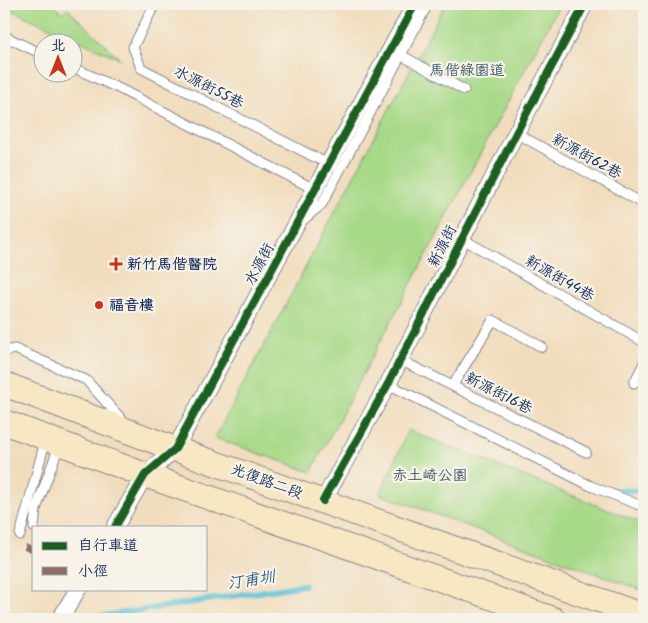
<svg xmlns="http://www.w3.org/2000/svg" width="648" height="623" font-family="Kalam,'LXGW WenKai TC',sans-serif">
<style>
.green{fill:#a8d988;stroke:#628473}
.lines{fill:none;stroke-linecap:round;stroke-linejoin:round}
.stream{stroke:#5abfd8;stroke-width:6}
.service-casing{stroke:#86868e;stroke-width:11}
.minor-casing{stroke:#86868e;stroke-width:18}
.secondary-casing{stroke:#86868e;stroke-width:26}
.service{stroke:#fff;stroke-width:9}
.minor{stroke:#fff;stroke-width:16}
.secondary{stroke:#f7e8c3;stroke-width:24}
.quiet{stroke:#8d6e63;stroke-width:6;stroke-dasharray:12 6;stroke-linecap:butt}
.cycleway-casing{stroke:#f7f3e8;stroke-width:11}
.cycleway{stroke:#1b5e20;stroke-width:8}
.poi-dot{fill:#c8321e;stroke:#f7f3e8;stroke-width:2}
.labels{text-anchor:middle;stroke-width:4.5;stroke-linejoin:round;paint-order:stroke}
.park-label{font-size:15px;fill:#3e5a68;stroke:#f7f3e8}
.street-label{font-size:15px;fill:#1b2f5e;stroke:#f7f3e8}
.poi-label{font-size:15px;font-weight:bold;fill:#1b2f5e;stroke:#f7f3e8;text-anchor:start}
.water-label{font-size:16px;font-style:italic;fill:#2e5a83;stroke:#f7f3e8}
</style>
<rect width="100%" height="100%" fill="#f7f3e8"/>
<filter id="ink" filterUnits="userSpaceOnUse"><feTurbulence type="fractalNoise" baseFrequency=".02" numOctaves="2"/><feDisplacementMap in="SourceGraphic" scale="10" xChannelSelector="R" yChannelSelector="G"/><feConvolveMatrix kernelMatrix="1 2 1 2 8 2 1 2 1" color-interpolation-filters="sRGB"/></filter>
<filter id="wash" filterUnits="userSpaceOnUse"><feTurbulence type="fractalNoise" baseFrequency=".0096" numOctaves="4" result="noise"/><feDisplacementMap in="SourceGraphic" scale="20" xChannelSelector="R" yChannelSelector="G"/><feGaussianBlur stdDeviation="1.12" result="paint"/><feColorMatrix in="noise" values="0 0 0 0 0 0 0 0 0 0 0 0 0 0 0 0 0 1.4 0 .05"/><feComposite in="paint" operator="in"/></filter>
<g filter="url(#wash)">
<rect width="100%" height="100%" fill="#f1ddbd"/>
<path class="green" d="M 4,4 L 53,4 L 62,13 L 67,8 L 120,59 L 4,7 Z
M 445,4 L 560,4 L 311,472 L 215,438 Z
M 408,430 L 644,524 L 644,591 L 380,494 Z"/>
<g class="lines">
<path class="stream" d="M 611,490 L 644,491
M 85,619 L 304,585"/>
</g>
</g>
<g filter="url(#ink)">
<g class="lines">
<defs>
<path id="service" d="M 155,4 L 133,47 L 141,68 L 328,164
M 4,36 L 42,54
M 401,55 L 464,90
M 72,67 L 120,89 L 314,189
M 516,133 L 644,204
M 303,220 L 322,204 L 428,4
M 461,238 L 644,342
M 4,351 L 15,349 L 86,380 L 125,423
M 400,360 L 586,452
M 634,383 L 644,363
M 388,384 L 591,486 L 644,507
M 453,385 L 493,320 L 542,347
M 34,527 L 36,509 L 60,443
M 20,535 L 46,438"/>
<path id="minor" d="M 323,501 L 388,384 L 516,133 L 585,4
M 115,527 L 145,475 L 175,449 L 415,4
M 60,619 L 78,589"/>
<path id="secondary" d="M 4,384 L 175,449 L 644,616
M 4,422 L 145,475 L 553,619"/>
</defs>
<use href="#service" class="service-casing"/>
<use href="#minor" class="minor-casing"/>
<use href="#secondary" class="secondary-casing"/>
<use href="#service" class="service"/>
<use href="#minor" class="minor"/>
<use href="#secondary" class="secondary"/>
<path class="quiet" d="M 25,547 L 34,551"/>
<defs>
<path id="cycleway" d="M 323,501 L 388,384 L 516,133 L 585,4
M 115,527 L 145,475 L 175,449 L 415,4"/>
</defs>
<use href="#cycleway" class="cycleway-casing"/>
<use href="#cycleway" class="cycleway"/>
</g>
</g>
<g class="poi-dot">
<path d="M113.5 256.5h5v5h5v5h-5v5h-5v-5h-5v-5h5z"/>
<circle cx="99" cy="305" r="5"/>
</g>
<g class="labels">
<g class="park-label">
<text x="467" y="75">馬偕綠園道</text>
<text x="430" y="480">赤土崎公園</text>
</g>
<g class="street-label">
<text transform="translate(209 87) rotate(27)" y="5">水源街55巷</text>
<text transform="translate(587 156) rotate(29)" y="5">新源街62巷</text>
<text transform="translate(442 246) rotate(-63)" y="5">新源街</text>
<text transform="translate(259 264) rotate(-62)" y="5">水源街</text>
<text transform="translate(560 278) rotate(30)" y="5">新源街44巷</text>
<text transform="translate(499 393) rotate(27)" y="5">新源街16巷</text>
<text transform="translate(267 481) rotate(20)" y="5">光復路二段</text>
</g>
<g class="poi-label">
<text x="127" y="269">新竹馬偕醫院</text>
<text x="109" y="310">福音樓</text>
</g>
<g class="water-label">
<text transform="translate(251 579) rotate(-9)" y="6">汀甫圳</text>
</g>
</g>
<rect width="648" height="623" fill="none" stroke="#f7f3e8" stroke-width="20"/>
<rect x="32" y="526" width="175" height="65" fill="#f7f3e8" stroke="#9fa5b1"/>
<rect x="42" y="542" width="25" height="8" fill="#1b5e20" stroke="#9fa5b1"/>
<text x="78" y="550" font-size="15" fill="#1b2f5e">自行車道</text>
<rect x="42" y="567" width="25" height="8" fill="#8d6e63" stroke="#9fa5b1"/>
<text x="78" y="576" font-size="15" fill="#1b2f5e">小徑</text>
<g transform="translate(58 58)"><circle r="24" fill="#f7f3e8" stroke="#9fa5b1"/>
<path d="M0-4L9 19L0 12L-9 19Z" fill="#c8321e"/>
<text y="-8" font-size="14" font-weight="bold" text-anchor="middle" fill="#1b2f5e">北</text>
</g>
</svg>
